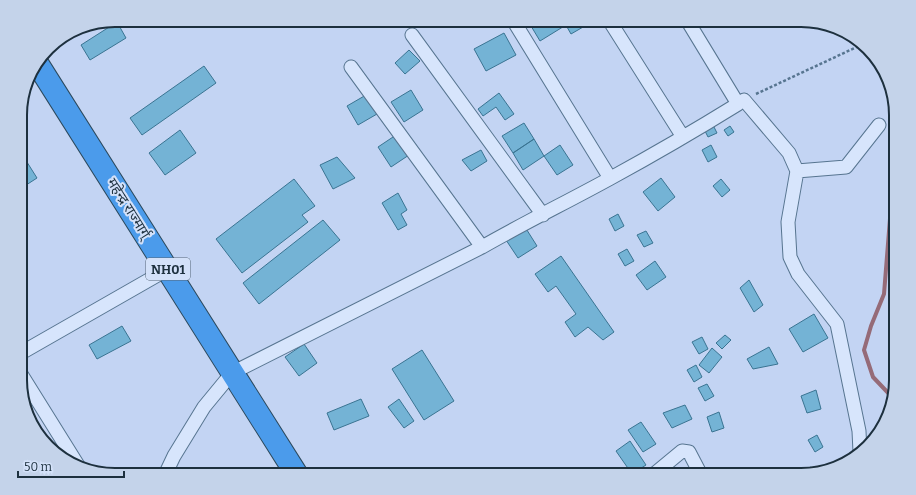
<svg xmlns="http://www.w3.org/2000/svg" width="916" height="495" font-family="Bitter,'Noto Sans Devanagari',serif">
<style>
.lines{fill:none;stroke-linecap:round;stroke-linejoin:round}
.stream{stroke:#956b78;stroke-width:4}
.building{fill:#74b3d5;stroke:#3a7492}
.street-casing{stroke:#577590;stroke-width:15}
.highway-casing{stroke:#2c495d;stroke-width:24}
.path{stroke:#577590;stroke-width:2.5;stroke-dasharray:3 2;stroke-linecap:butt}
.street{stroke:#d7e5fc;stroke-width:13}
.highway{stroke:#4b9beb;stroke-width:22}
.labels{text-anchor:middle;stroke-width:4;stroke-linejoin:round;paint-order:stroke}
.shield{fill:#d3e1f9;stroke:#546576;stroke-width:1}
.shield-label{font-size:13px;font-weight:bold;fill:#1d303e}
.street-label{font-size:14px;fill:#1d303e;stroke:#d3e1f9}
.rim{fill:none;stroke:#1d303e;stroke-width:2}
</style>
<rect width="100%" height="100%" fill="#c3d4f3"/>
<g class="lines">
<path class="stream" d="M 892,397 L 873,377 L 864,350 L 871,326 L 884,294 L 893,181 L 895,168"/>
</g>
<path class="building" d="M 530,20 L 563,20 L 566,25 L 540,41 L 528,21 Z
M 563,20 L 588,20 L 590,23 L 571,34 Z
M 117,22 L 126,38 L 90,60 L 81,45 Z
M 504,33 L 516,55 L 486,71 L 474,49 Z
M 409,50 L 420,61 L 405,74 L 395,63 Z
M 204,66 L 216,83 L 142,135 L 130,118 Z
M 411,90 L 423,110 L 404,122 L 391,102 Z
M 499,93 L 514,114 L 505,120 L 496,107 L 483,116 L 478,109 Z
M 366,95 L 377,114 L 358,125 L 347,106 Z
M 711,121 L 717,133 L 708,137 L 702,125 Z
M 524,123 L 534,139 L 513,153 L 502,136 Z
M 730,126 L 734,132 L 728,136 L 724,130 Z
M 180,130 L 196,153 L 165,175 L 149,153 Z
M 396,135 L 409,155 L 391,167 L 378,147 Z
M 534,139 L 544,156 L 523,170 L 513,153 Z
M 560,145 L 573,165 L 557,175 L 544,156 Z
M 711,145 L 717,157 L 708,162 L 702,150 Z
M 481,150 L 487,161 L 471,171 L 462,160 Z
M 20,151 L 37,178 L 20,189 Z
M 337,157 L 355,178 L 333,189 L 320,165 Z
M 661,178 L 675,197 L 658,211 L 643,192 Z
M 294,179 L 315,206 L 302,215 L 308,222 L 242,273 L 216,239 Z
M 721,179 L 730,190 L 722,197 L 713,186 Z
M 398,193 L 407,210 L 401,214 L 407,225 L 398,230 L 382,203 Z
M 618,214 L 624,226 L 615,231 L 609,219 Z
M 323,220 L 340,240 L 259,304 L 243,283 Z
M 525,227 L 537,246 L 518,258 L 506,240 Z
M 646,231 L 653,243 L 644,247 L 637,235 Z
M 627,249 L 634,261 L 625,266 L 618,254 Z
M 561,256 L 614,332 L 603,340 L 588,327 L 575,337 L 565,322 L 576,314 L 556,286 L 548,292 L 535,274 Z
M 655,261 L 666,277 L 647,290 L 636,275 Z
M 749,280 L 763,305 L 754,312 L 740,288 Z
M 814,314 L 828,338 L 803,352 L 789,329 Z
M 122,326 L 131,341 L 97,359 L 89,345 Z
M 725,335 L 731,340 L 722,349 L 716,343 Z
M 702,337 L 708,349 L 699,354 L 692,342 Z
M 304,344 L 317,363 L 299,376 L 285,357 Z
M 769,347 L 778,364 L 753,369 L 747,359 Z
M 712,348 L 722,357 L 709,373 L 699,365 Z
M 422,350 L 454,401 L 424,420 L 392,369 Z
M 696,365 L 702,377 L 694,382 L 687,370 Z
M 707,384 L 714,396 L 705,401 L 698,388 Z
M 816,390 L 821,409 L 807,413 L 801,396 Z
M 361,399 L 369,416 L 334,430 L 327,413 Z
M 399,399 L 414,421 L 404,428 L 388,407 Z
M 685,405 L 692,419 L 672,428 L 663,413 Z
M 719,412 L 724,428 L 712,432 L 707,417 Z
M 641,422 L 656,444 L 643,452 L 628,430 Z
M 817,435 L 823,447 L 815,452 L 808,440 Z
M 630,441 L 646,465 L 632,474 L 616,451 Z
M 811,467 L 814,472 L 803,475 L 801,472 Z"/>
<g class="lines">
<defs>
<path id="street" d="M 513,20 L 610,178
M 609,20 L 683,137
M 412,35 L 543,215
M 351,67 L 482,247
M 744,100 L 789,153 L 797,171 L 788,222 L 790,257 L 798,274 L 837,324 L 859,431 L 860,452
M 797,171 L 846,167 L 879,125
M 21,353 L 168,269
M 21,374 L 79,467
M 165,475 L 174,456 L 204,407 L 232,373 L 482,247 C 524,223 567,202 609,179 C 653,155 696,130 738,104 L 687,20
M 653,475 L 682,451 L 689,452 L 701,475"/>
<path id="highway" d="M 37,63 L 297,475"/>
</defs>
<use href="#street" class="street-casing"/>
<use href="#highway" class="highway-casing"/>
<path class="path" d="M 756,94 L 861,45"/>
<use href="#street" class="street"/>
<use href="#highway" class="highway"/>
</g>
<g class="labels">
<rect class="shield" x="146" y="258" width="44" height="22" rx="3"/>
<g class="shield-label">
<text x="168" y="274">NH01</text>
</g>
<g class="street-label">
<text transform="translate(129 208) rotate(58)" y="5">महेन्द्र राज्मार्ग्</text>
</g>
</g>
<path d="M0 0H916V495H0ZM115 27H801A88 88 0 0 1 889 115V380A88 88 0 0 1 801 468H115A88 88 0 0 1 27 380V115A88 88 0 0 1 115 27Z" fill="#c4d3ea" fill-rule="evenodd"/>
<path class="rim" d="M115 27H801A88 88 0 0 1 889 115V380A88 88 0 0 1 801 468H115A88 88 0 0 1 27 380V115A88 88 0 0 1 115 27Z"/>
<path d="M18 471v6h106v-6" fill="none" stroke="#1d303e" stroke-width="2"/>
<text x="24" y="471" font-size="12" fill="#1d303e" stroke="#d3e1f9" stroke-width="3" paint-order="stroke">50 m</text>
</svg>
